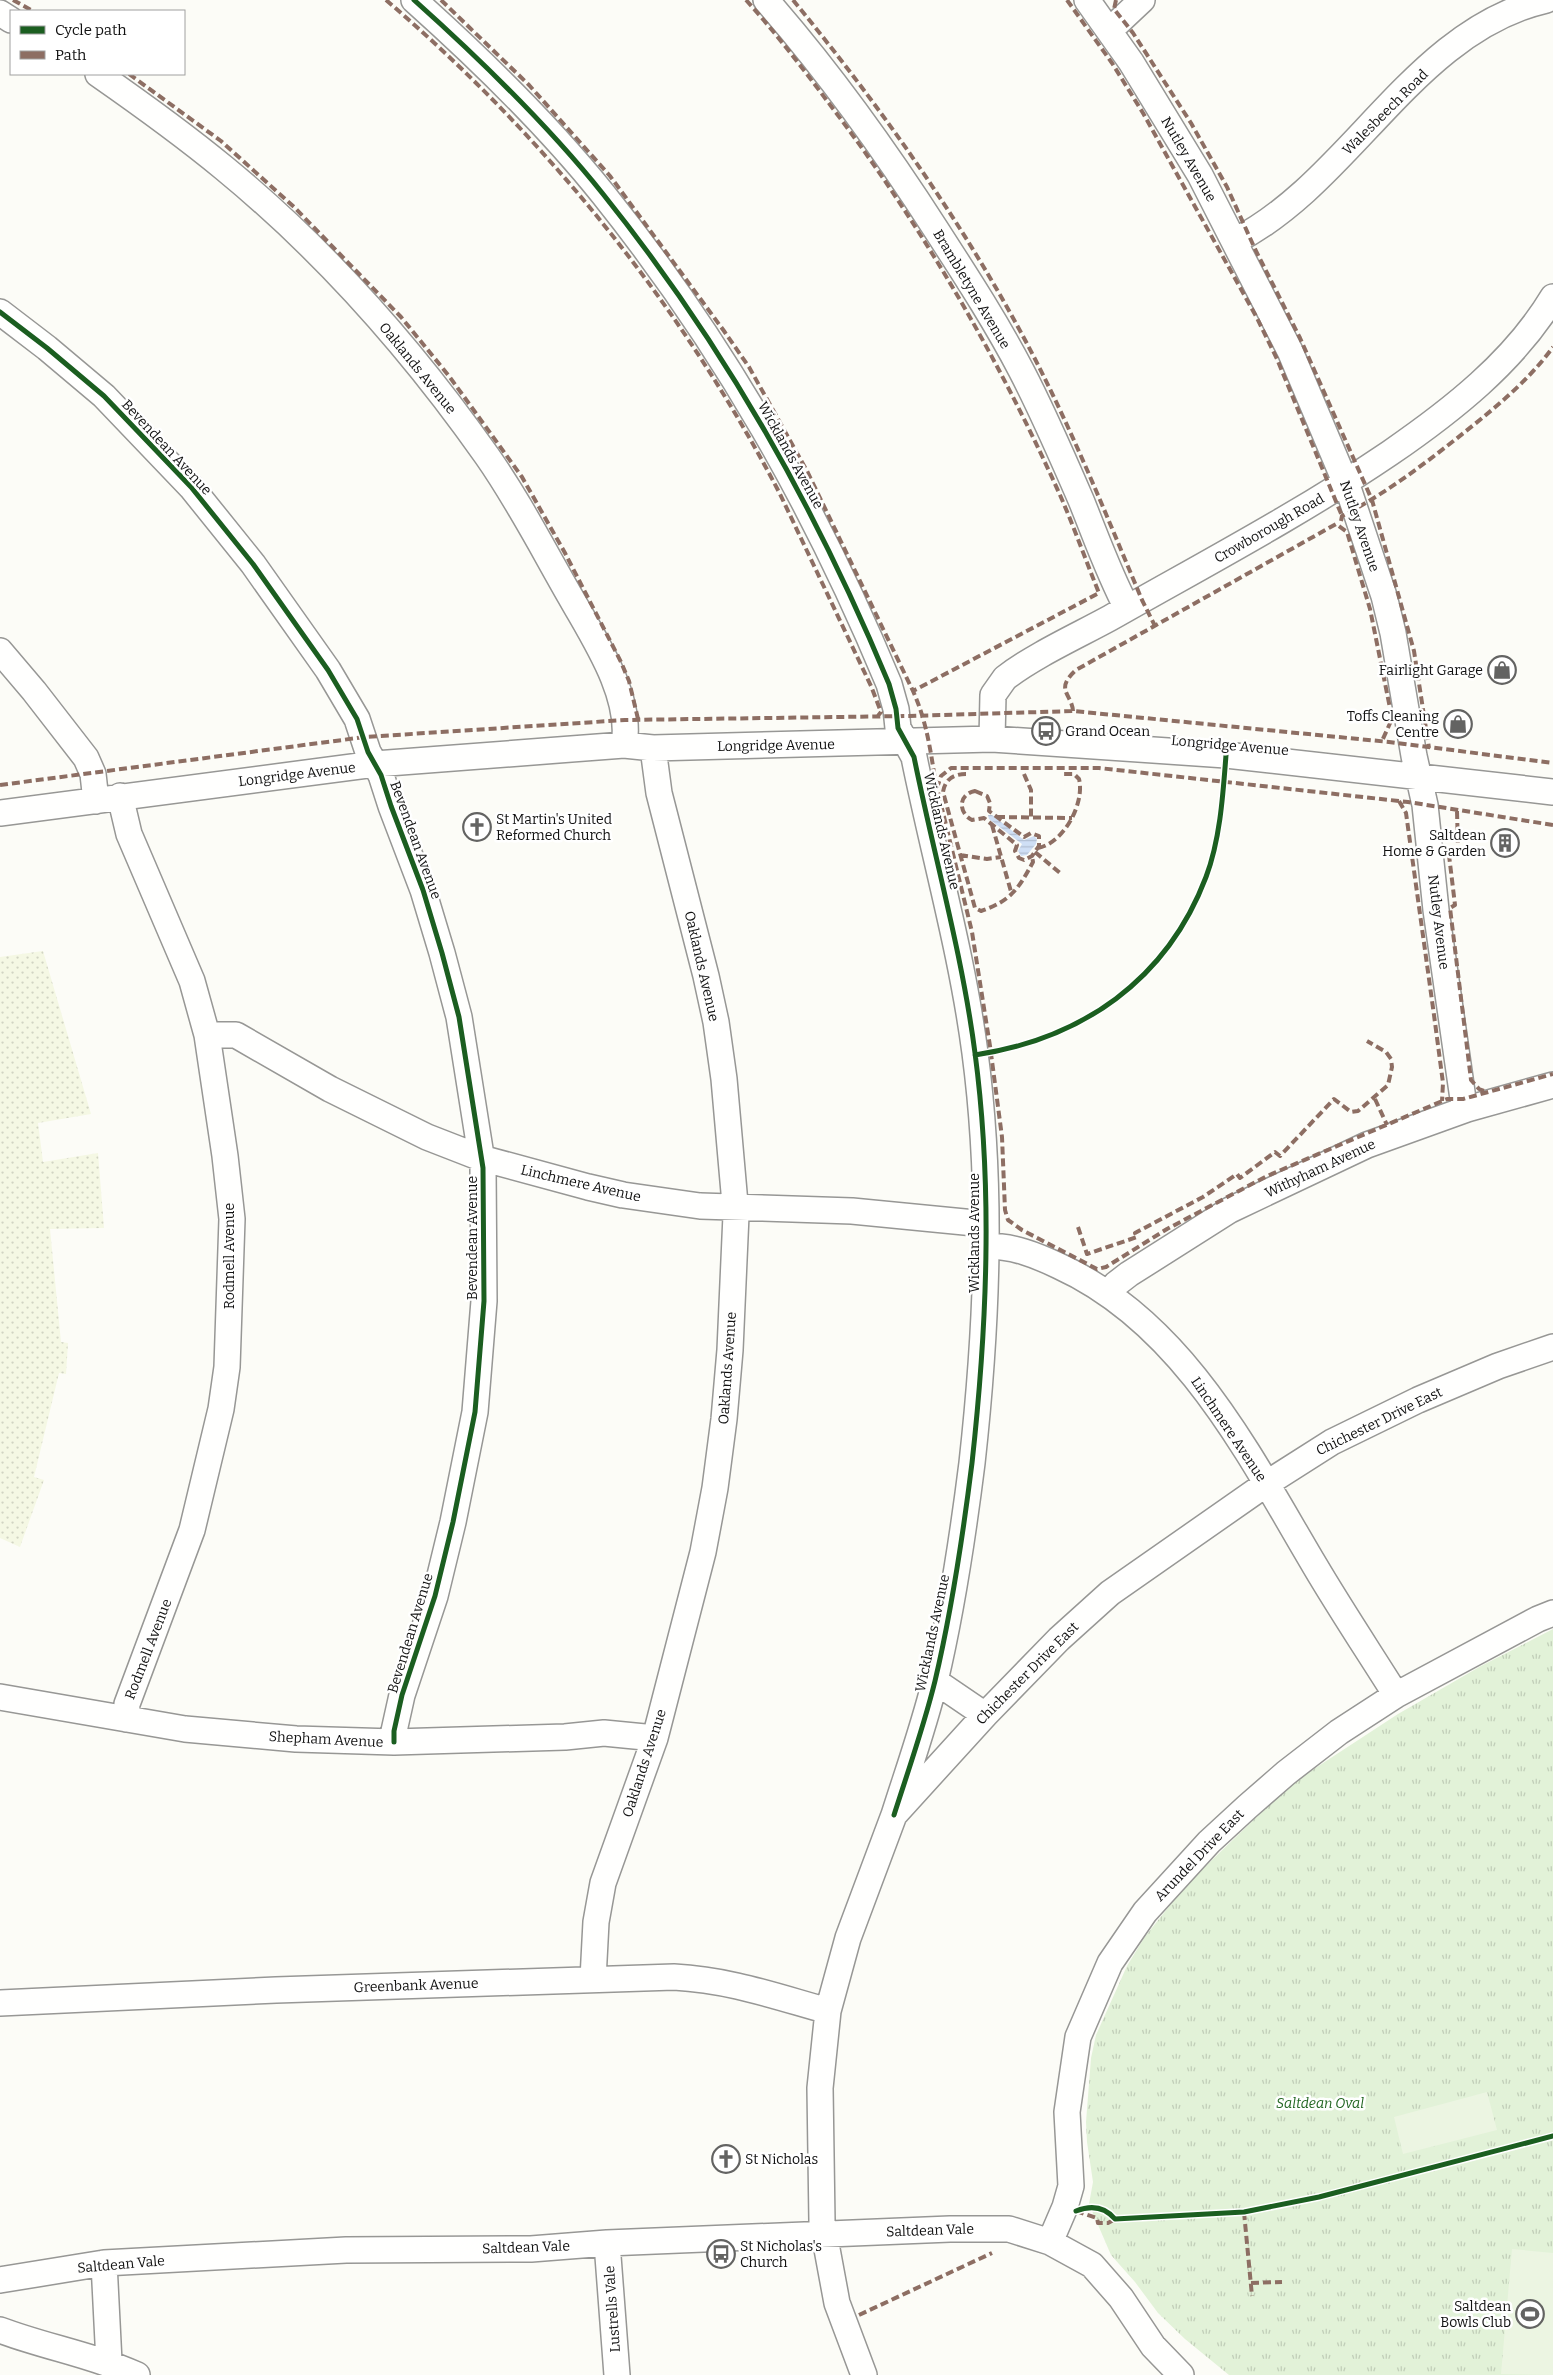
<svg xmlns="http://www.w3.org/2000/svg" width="1553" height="2375" font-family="Bitter,serif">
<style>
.farmland{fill:url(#farmland-dots)}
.park{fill:url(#park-tufts)}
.pitch{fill:#ecf5e2}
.water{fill:url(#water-rules)}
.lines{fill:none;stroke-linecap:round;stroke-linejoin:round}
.minor-casing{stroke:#979795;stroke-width:28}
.minor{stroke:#fffffe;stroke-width:25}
.quiet{stroke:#8d6e63;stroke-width:4;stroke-dasharray:8 4;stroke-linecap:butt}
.cycleway-casing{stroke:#fff;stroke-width:8}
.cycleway{stroke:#1b5e20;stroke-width:5}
.labels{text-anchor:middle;stroke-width:5;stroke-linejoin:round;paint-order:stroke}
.street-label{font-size:14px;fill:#111;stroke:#fff}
.poi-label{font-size:14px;fill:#111;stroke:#fff;text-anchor:end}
.park-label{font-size:14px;font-style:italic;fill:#236723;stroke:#fff}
</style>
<defs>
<pattern id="farmland-dots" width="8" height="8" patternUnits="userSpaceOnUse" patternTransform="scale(1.25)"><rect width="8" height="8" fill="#f5f8e4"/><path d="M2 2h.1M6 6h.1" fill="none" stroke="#d1d4c3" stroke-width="1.8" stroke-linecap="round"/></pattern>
<pattern id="park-tufts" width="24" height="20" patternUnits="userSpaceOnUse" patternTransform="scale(1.25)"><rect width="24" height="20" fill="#e2f2d8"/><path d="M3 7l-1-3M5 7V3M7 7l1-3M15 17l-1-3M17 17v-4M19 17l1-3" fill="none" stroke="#c1ceb8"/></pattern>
<pattern id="water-rules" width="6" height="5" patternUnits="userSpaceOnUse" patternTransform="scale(1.25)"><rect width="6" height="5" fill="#cfdff5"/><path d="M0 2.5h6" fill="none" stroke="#b1bed1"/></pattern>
</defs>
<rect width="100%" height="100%" fill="#fcfcf7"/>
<path class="farmland" d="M 43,951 L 91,1114 L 38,1123 L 43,1162 L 98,1153 L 104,1228 L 50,1229 L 61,1342 L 68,1343 L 66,1374 L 59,1373 L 34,1477 L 44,1480 L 20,1547 L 0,1538 L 0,957 Z"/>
<path class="park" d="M 1553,1629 L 1553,2375 L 1229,2375 L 1185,2339 L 1158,2313 L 1135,2282 L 1111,2255 L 1089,2204 L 1093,2182 L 1087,2142 L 1086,2122 L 1091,2058 L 1096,2035 L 1127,1966 L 1144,1938 L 1186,1885 L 1291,1784 L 1398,1714 L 1481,1666 Z"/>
<path class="pitch" d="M 1487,2092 L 1497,2130 L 1403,2154 L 1394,2117 Z
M 1512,2249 L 1553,2253 L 1553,2375 L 1501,2374 Z"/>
<path class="water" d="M 988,815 L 992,815 L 1024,840 L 1034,836 L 1037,839 L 1036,844 L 1027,855 L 1021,856 L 1018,851 L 1022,844 L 989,819 Z"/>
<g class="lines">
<defs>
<path id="minor" d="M 414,0 C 481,60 547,124 603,194 C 724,345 815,506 889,684 L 896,709 L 898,728 L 914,757 C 934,856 962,953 975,1053 C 993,1189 987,1327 972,1463 C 963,1535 952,1609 935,1681 C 924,1726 908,1771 894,1815
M 766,0 C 829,72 885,150 937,231 C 966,276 996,322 1021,370 C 1043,412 1062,456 1081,500 C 1096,537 1109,574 1127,608
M 1087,0 L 1131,62 L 1200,175 L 1290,351 L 1349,491 L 1384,596 L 1393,633 L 1414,756 L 1425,805 L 1436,910 L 1463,1099 L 1467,1109
M 0,13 L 11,20
M 1109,31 L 1142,0
M 98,74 C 141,104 184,135 224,168 C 324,250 413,351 487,456 C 518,500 543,549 570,596 C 593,637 633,696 624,745
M 1235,241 C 1352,181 1413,31 1546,0
M 0,312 L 47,348 L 104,396 L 191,487 L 253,564 L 328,670 L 357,719 L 368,752 L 381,775 L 391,806 L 423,890 L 442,953 L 459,1017 L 483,1168 L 484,1301 L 475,1412 L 453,1522 L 435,1596 L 402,1695 L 394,1731 L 394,1742
M 0,651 L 34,691 L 86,758 L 93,774 L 96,801
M 992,739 L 993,695 L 1005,678 C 1035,655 1077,636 1110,618 C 1205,564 1300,514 1390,453 C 1451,411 1514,362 1553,297
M 120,796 L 129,834 L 192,981 L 207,1035 L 225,1156 L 232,1219 L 227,1367 L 221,1409 L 192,1530 L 127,1704 L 126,1719
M 0,813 L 375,764 L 624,745 L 653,748 L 992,739 L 1226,755 L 1553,792
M 207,1035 L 236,1035 L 330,1089 L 427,1137 L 481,1158 L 588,1187 L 623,1195 L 700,1206 L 852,1211 L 985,1224
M 987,1246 C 1013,1246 1036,1255 1059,1266 C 1184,1323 1249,1455 1315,1566 C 1341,1610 1369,1652 1396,1695
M 1108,1293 L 1116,1284 L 1129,1274 L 1230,1210 L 1367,1145 L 1467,1109 L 1553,1085
M 935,1681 L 985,1715
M 0,1697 L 185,1729 L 296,1739 L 394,1742 L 565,1737 L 604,1733 L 655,1738
M 593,1979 L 596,1922 L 603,1883 L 655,1738 L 703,1552 L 715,1488 L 724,1419 L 730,1350 L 736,1215 L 724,1079 L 716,1022 L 706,976 L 659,793 L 653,748
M 0,2003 L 276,1990 L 674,1977 C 730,1980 774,1996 828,2011
M 1050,2242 L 1065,2207 L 1071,2186 L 1067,2112 L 1078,2037 L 1110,1963 L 1145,1912 L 1209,1842 L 1247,1807 L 1286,1773 L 1339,1732 L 1396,1695 L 1538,1619 L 1553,1613
M 607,2243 L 617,2375
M 104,2263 L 109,2362
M 0,2280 L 104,2263 L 346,2250 L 531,2249 L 607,2243 L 950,2229 L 1009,2229 L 1050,2242 L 1092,2265 L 1121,2298 L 1153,2346 L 1181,2375
M 0,2330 C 45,2347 93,2355 137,2375
M 864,2375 L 837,2303 L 822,2222 L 820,2088 L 828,2011 L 848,1938 L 894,1815 L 985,1715 L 1059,1639 L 1110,1593 L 1266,1484 L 1332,1442 L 1418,1400 L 1498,1366 L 1553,1347"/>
</defs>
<use href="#minor" class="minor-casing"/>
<use href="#minor" class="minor"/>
<path class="quiet" d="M 13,0 L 33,11
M 386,0 C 546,137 683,307 780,494 L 871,686 L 881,712 L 877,717
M 441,0 L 529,85 L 610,176 L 724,331 L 749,367 L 807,471 L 913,691 C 927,722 931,753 936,786
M 746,0 C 776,33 804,70 831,106 C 922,226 998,357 1060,495 C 1074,527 1086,561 1099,593 L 913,691
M 793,0 C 884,111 969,231 1035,359 C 1075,437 1108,519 1142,600 L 1155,626
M 1067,0 L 1112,63 L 1143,113 L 1257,318 L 1277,359 L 1342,516
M 1116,0 L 1114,9 L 1133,33 L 1191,123 L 1227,187 L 1255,249 L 1300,338 L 1372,500 L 1414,651 L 1429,748
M 129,74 L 221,141 L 294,207 L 401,317 L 449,376 L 522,477 L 565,553 L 621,662 L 629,681 L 638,719
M 1341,521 L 1342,516 C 1383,495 1419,468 1456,439 C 1490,412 1527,383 1553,347
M 1073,711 C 1072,694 1054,690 1076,670 L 1336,524 L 1347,532 L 1370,609 L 1391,713 L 1391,721 L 1382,741
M 966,774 C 954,774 945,779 943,792 L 975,908 L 981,911 C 1011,901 1019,888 1033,862 L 1032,856
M 1024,774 L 1031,790 L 1031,817
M 0,785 L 365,737 L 625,720 L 910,716 L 1073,711 L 1389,742 L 1553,763
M 975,791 L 987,796 L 990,803 L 989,811 L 1024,837 L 1031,833 L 1039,836 L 1039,846 L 1032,856 L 1024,860 L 1019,858 L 1015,851 L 1017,845 L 984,818 L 972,820 C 958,813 958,794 975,791 Z
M 1399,801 L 1406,813 L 1434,1015 L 1443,1083 L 1442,1101
M 1457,811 L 1458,849 L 1451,852 L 1449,855 L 1455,905 L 1450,908 L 1471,1080 L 1479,1089 L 1487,1092
M 997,817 L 1072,818
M 992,825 L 1012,895
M 1553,825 L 1408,802 L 1099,768 L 951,768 L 941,776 L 937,788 L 972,932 L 990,1046 L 1002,1137 L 1005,1210 L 1008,1220 L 1022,1230 L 1097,1269 L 1106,1267 L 1167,1229 L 1267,1176 L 1447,1099 L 1463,1099 L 1553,1074
M 1038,848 C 1064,843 1085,803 1079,779 L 1074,774 L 1064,774
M 1035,852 L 1060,873
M 960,855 L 987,859 L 1001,857
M 1375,1099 L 1387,1125
M 1078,1227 L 1087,1254 L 1137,1237 L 1135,1233 L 1203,1197 L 1237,1174 L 1240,1178 L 1275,1152 L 1280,1156 L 1334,1099 L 1351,1112 L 1358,1111 L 1388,1085 L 1392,1067 L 1391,1059 L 1386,1052 L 1367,1041
M 1076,2211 L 1097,2218 L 1098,2223 L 1108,2223 L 1115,2219
M 1244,2212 L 1252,2296
M 1251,2283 L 1282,2282
M 859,2315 L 992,2253"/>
<defs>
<path id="cycleway" d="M 414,0 C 481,60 547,124 603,194 C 724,345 815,506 889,684 L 896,709 L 898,728 L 914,757 C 934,856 962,953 975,1053 C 993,1189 987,1327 972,1463 C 963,1535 952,1609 935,1681 C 924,1726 908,1771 894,1815
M 0,312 L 47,348 L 104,396 L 191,487 L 253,564 L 328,670 L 357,719 L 368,752 L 381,775 L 391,806 L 423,890 L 442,953 L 459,1017 L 483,1168 L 484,1301 L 475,1412 L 453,1522 L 435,1596 L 402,1695 L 394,1731 L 394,1742
M 975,1055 C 1082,1039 1167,980 1206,877 C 1220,840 1223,795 1226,755
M 1076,2211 C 1091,2205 1104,2206 1115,2219 L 1244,2212 L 1319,2197 L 1553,2136"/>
</defs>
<use href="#cycleway" class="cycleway-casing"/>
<use href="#cycleway" class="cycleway"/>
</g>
<defs>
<symbol id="shop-ring" viewBox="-11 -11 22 22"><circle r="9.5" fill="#fff" stroke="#636362" stroke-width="1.5"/><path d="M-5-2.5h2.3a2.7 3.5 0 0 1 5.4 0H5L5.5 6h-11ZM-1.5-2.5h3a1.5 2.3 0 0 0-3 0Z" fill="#636362"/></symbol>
<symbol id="bus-ring" viewBox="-11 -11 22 22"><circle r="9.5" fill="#fff" stroke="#636362" stroke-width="1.5"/><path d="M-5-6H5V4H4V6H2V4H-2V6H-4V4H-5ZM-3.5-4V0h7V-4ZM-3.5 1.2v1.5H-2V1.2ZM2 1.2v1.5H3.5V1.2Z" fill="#636362"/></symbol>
<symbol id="church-ring" viewBox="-11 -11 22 22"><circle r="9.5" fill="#fff" stroke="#636362" stroke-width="1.5"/><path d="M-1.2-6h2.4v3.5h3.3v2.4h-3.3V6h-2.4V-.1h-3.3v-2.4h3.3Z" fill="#636362"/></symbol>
<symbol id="building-ring" viewBox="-11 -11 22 22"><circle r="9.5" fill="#fff" stroke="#636362" stroke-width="1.5"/><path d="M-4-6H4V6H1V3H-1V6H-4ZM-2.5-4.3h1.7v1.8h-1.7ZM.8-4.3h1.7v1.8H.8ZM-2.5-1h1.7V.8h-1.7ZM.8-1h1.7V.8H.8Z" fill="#636362"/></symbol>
<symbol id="stadium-ring" viewBox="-11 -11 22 22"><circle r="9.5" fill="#fff" stroke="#636362" stroke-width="1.5"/><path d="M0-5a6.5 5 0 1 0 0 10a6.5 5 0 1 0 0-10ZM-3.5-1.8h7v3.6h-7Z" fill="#636362"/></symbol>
</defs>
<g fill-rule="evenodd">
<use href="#shop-ring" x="1486" y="654" width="32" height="32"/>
<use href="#shop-ring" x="1442" y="708" width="32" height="32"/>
<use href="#bus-ring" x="1030" y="715" width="32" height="32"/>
<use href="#church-ring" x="461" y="811" width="32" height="32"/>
<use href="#building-ring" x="1489" y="827" width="32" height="32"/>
<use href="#church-ring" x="710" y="2143" width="32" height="32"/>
<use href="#bus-ring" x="705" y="2238" width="32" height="32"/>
<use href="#stadium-ring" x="1514" y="2298" width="32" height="32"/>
</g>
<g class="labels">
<g class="street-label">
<text transform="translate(1385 112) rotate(-45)" y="5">Walesbeech Road</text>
<text transform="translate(1189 159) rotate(60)" y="5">Nutley Avenue</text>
<text transform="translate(972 289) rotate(59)" y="5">Brambletyne Avenue</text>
<text transform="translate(418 368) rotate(51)" y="5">Oaklands Avenue</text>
<text transform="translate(167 447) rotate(47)" y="5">Bevendean Avenue</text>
<text transform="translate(791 455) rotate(61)" y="5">Wicklands Avenue</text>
<text transform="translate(1360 526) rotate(71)" y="5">Nutley Avenue</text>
<text transform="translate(1269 528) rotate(-30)" y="5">Crowborough Road</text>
<text transform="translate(776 745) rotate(-1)" y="5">Longridge Avenue</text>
<text transform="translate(1230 745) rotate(5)" y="5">Longridge Avenue</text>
<text transform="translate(297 774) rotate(-7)" y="5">Longridge Avenue</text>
<text transform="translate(942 831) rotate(77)" y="5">Wicklands Avenue</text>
<text transform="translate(416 840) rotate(70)" y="5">Bevendean Avenue</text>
<text transform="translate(1439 922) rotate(83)" y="5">Nutley Avenue</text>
<text transform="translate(702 966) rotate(77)" y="5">Oaklands Avenue</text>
<text transform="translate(1320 1168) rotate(-25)" y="5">Withyham Avenue</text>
<text transform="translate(581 1183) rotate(13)" y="5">Linchmere Avenue</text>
<text transform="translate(974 1233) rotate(-90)" y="5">Wicklands Avenue</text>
<text transform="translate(472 1238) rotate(-90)" y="5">Bevendean Avenue</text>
<text transform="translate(229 1256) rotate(-90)" y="5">Rodmell Avenue</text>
<text transform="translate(727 1368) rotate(-86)" y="5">Oaklands Avenue</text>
<text transform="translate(1379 1421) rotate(-26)" y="5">Chichester Drive East</text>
<text transform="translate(1229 1429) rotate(56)" y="5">Linchmere Avenue</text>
<text transform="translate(410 1633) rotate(-73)" y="5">Bevendean Avenue</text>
<text transform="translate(932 1633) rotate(-78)" y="5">Wicklands Avenue</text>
<text transform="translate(148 1649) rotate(-69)" y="5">Rodmell Avenue</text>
<text transform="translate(1027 1673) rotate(-45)" y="5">Chichester Drive East</text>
<text transform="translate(326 1739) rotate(3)" y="5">Shepham Avenue</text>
<text transform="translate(644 1763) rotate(-72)" y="5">Oaklands Avenue</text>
<text transform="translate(1199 1855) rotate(-46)" y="5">Arundel Drive East</text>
<text transform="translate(416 1985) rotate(-2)" y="5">Greenbank Avenue</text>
<text transform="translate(930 2230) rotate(-2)" y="5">Saltdean Vale</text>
<text transform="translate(526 2247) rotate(-2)" y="5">Saltdean Vale</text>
<text transform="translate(121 2264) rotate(-5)" y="5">Saltdean Vale</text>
<text transform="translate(612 2309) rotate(-94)" y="5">Lustrells Vale</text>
</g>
<g class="poi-label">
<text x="1483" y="675">Fairlight Garage</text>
<text x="1439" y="721">Toffs Cleaning<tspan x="1439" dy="16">Centre</tspan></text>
<text x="1065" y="736" text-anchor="start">Grand Ocean</text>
<text x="496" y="824" text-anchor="start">St Martin's United<tspan x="496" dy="16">Reformed Church</tspan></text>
<text x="1486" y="840">Saltdean<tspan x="1486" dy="16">Home &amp; Garden</tspan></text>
<text x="745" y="2164" text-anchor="start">St Nicholas</text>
<text x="740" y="2251" text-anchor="start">St Nicholas's<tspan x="740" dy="16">Church</tspan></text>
<text x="1511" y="2311">Saltdean<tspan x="1511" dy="16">Bowls Club</tspan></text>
</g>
<g class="park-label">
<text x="1320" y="2108">Saltdean Oval</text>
</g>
</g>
<rect x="10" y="10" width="175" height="65" fill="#ffffff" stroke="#a0a0a0"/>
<rect x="20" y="26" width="25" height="8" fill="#1b5e20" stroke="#a0a0a0"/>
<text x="55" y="35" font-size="15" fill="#111111">Cycle path</text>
<rect x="20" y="51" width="25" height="8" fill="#8d6e63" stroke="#a0a0a0"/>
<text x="55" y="60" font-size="15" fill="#111111">Path</text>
</svg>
